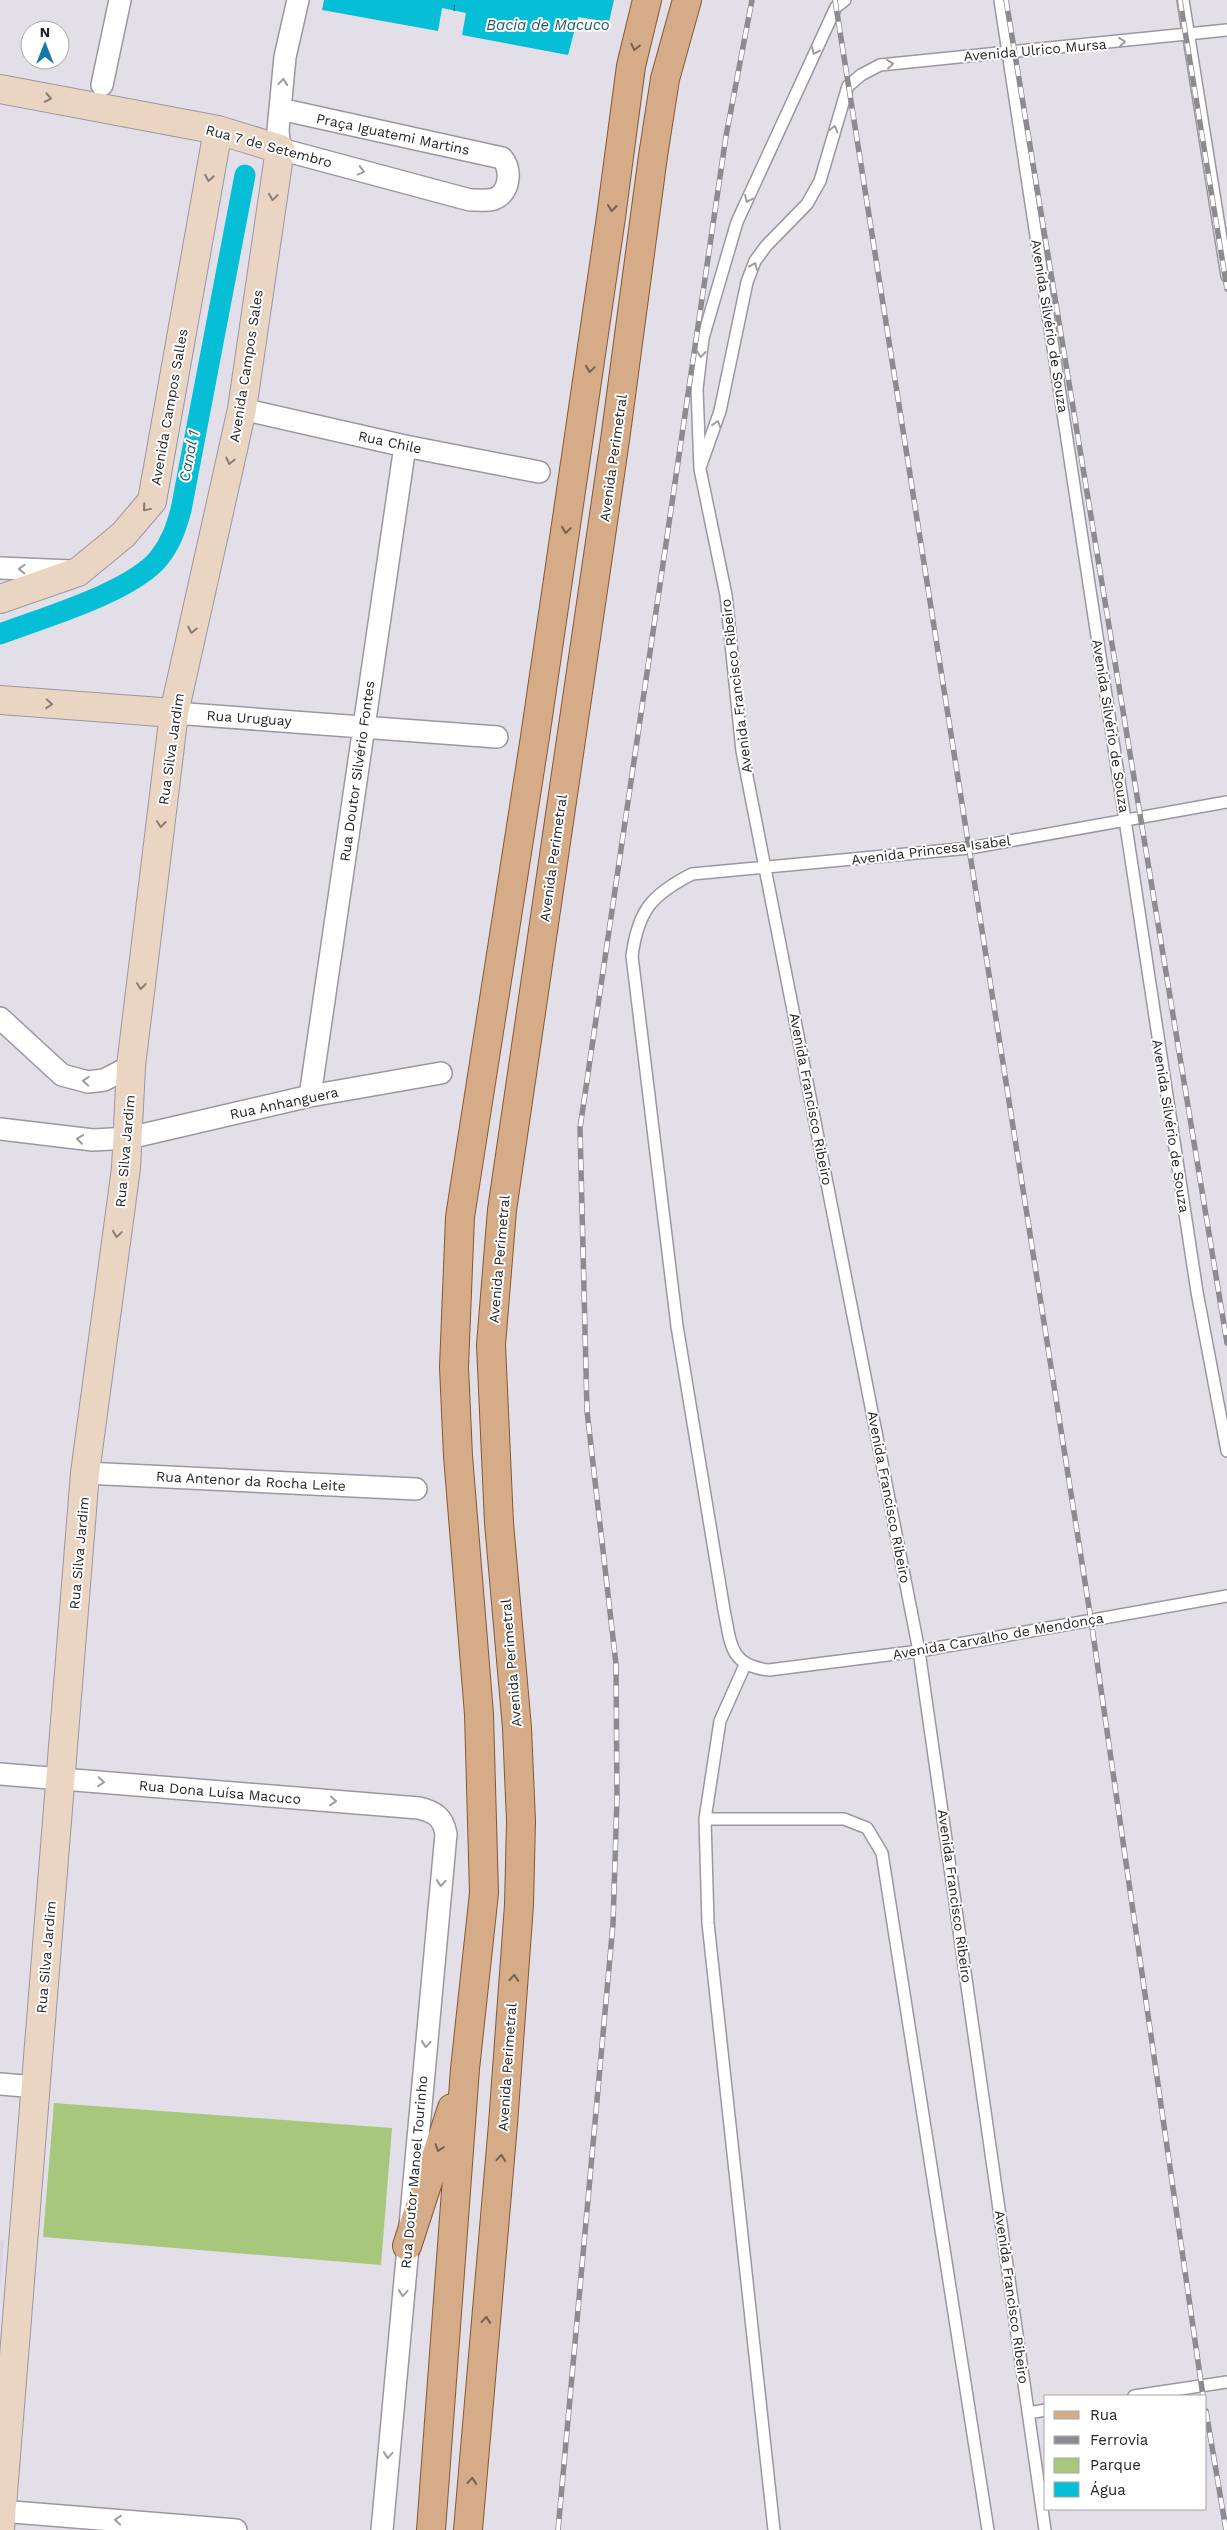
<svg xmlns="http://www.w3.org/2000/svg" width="1227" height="2530" font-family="'Work Sans',sans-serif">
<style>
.built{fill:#dbd3e4}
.green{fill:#a7c87c}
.water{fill:#06bed6}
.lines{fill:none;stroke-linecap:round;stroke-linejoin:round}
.canal{stroke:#06bed6;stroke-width:21}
.ferry{stroke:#1c5963;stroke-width:1;stroke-dasharray:6 5;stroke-linecap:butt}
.lane-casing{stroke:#9b97a0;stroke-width:14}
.street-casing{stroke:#9b97a0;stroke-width:24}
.secondary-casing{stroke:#9b97a0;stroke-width:30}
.primary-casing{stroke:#855831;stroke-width:30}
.lane{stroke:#fff;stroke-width:11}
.street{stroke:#fff;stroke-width:21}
.secondary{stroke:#ead5c3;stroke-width:28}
.primary{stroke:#d5ac87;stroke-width:28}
.rail-casing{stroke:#8d8b92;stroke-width:5.5}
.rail{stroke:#fff;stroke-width:4;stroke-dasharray:11;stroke-linecap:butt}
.oneway{stroke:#9d9c9e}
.oneway2{stroke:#746152}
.oneway3{stroke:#887c75}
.labels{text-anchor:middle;stroke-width:4;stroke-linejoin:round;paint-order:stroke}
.street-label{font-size:14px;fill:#252427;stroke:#fff}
.water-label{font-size:15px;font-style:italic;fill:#1c5963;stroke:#fff}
</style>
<rect width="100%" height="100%" fill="#e3dfe9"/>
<path class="built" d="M 0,2240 L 4,2240 L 0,2292 Z"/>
<path class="green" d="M 54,2103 L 392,2128 L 381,2265 L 43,2237 Z"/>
<path class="water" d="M 324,0 L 614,0 L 609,22 L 578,17 L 568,55 L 462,35 L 466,13 L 442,8 L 438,31 L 322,10 Z"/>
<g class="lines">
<path class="canal" d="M 0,634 C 42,618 132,592 159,558 C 171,543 176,528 181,510 L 245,175"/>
<path class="ferry" d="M 454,11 L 455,0"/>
<defs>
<path id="lane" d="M 845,0 L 836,7 L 737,222 L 703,338 L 697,389 L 700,469 L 726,595 L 742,751 L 919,1651 L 1045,2530
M 1000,0 L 1197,1292 L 1227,1451
M 1183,0 L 1227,276
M 701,465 L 720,411 L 747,282 L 755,261 L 766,246 L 807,204 L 820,181 L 848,86 L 861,75 L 880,65 L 1227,30
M 1227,802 L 970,848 L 692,874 C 651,895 638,911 632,956 L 677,1326 L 724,1610 C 731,1643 729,1666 769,1670 L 919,1651 L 1227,1596
M 745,1665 L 720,1721 L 705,1819 L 708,1923 L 774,2530
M 705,1819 L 844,1819 L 867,1828 L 882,1853 L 988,2530
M 1134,2396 L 1227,2382
M 1028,2413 L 1046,2410"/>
<path id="street" d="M 102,85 L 120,0
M 280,109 L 278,130 L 280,149 L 470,200 C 477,200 486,201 494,199 C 510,193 512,170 502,158 L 280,109 L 285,57 L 298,0
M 242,409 L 405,446 L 539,472
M 0,568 L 71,571
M 174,713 L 497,737
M 0,1018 L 62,1075 L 88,1082 L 104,1080 L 131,1066
M 310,1096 L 405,446
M 0,1129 L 93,1140 L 129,1138 L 310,1096 L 441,1073
M 85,1473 L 416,1489
M 0,1774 L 419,1808 C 435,1812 443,1817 446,1834 L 382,2530
M 0,2084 L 36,2087
M 0,2511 L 236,2530"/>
<path id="secondary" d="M 0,89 L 218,130 L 280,149 L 242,409 L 174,713 L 131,1066 L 126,1168 L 85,1473 L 0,2530
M 0,599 L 78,572 L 123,535 L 152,501 L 218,130
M 0,700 L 174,713"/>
<path id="primary" d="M 407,2246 L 452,2108
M 431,2530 L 465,2069 L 484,1893 L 479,1714 L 458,1456 L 454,1367 L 460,1217 L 535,737 L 611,217 L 631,66 L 647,0
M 468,2530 L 503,2124 L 519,1905 L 521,1821 L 517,1728 L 499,1523 L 491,1345 L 502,1210 L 615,440 L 653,156 L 665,79 L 687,0"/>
</defs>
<use href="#lane" class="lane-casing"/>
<use href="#street" class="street-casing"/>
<use href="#secondary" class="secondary-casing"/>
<use href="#primary" class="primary-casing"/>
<use href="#lane" class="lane"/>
<use href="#street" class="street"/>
<use href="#secondary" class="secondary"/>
<use href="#primary" class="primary"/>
<defs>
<path id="rail" d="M 835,0 L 1091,1620 L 1203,2396
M 1006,0 L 1227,1343
M 1180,0 L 1227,289
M 1206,2411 L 1226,2530
M 558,2530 L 613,1924 L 617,1797 L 616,1664 L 587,1411 L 580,1128 L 726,136 L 752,0"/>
</defs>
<use href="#rail" class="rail-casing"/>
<use href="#rail" class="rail"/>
</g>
<defs><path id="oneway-chevron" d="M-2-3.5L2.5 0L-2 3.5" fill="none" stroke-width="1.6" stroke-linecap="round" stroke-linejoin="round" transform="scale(1.25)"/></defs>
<g class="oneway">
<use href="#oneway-chevron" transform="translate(1122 42) rotate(-5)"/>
<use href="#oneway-chevron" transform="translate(815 51) rotate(115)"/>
<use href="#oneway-chevron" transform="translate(890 64) rotate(-6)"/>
<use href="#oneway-chevron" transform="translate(283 82) rotate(-85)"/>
<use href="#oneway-chevron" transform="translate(834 129) rotate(-75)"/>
<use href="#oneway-chevron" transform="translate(361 171) rotate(15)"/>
<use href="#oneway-chevron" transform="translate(748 199) rotate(115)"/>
<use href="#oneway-chevron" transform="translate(754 266) rotate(-66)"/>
<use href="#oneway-chevron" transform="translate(701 354) rotate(97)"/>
<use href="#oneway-chevron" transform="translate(717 424) rotate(-73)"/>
<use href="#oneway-chevron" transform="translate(22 569) rotate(-178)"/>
<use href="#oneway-chevron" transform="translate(86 1081) rotate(-176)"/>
<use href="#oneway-chevron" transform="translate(80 1139) rotate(-172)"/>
<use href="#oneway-chevron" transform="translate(101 1782) rotate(5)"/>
<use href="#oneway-chevron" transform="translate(333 1801) rotate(5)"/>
<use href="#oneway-chevron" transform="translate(441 1883) rotate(95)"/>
<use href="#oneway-chevron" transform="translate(426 2044) rotate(95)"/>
<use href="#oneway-chevron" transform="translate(403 2293) rotate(95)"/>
<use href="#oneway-chevron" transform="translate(388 2455) rotate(95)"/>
<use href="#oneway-chevron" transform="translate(118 2520) rotate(-175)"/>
</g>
<g class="oneway2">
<use href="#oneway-chevron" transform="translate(635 47) rotate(103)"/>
<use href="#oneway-chevron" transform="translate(612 208) rotate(96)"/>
<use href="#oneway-chevron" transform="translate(590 369) rotate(98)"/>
<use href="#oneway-chevron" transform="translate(566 530) rotate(98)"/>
<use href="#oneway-chevron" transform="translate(514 1978) rotate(-86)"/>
<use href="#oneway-chevron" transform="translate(439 2148) rotate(108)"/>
<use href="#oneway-chevron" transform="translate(501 2158) rotate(-85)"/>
<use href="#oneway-chevron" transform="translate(486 2320) rotate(-85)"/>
<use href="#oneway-chevron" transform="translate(472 2481) rotate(-85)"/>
</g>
<g class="oneway3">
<use href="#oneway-chevron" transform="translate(48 98) rotate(11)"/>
<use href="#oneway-chevron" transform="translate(209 178) rotate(100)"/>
<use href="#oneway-chevron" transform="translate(273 197) rotate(98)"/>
<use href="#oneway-chevron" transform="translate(230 461) rotate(103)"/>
<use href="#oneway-chevron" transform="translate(146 508) rotate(130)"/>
<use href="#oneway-chevron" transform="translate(192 630) rotate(102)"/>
<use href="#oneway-chevron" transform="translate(49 704) rotate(4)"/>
<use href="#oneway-chevron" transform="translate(161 824) rotate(97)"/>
<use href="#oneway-chevron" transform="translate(141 986) rotate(97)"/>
<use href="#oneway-chevron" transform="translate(117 1234) rotate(98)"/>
</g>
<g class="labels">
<g class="street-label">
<text transform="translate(1035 50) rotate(-5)" y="5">Avenida Ulrico Mursa</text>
<text transform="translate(393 134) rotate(12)" y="5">Praça Iguatemi Martins</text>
<text transform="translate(269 146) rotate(15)" y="5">Rua 7 de Setembro</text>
<text transform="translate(1050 326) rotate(81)" y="5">Avenida Silvério de Souza</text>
<text transform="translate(246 366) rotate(-81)" y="5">Avenida Campos Sales</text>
<text transform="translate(169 407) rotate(-80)" y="5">Avenida Campos Salles</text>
<text transform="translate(390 442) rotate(12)" y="5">Rua Chile</text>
<text transform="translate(613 458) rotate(-82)" y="5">Avenida Perimetral</text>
<text transform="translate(736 686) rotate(-97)" y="5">Avenida Francisco Ribeiro</text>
<text transform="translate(249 718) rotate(4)" y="5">Rua Uruguay</text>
<text transform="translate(1111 726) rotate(81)" y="5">Avenida Silvério de Souza</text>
<text transform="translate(171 749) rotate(-82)" y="5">Rua Silva Jardim</text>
<text transform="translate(357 771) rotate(-82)" y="5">Rua Doutor Silvério Fontes</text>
<text transform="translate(931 850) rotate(-7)" y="5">Avenida Princesa Isabel</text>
<text transform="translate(553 858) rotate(-82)" y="5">Avenida Perimetral</text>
<text transform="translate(811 1099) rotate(79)" y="5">Avenida Francisco Ribeiro</text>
<text transform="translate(284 1103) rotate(-12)" y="5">Rua Anhanguera</text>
<text transform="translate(1171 1126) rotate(81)" y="5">Avenida Silvério de Souza</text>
<text transform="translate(125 1151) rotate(-85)" y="5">Rua Silva Jardim</text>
<text transform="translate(499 1259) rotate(-85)" y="5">Avenida Perimetral</text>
<text transform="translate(251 1481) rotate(3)" y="5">Rua Antenor da Rocha Leite</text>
<text transform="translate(889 1497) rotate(79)" y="5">Avenida Francisco Ribeiro</text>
<text transform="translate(79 1553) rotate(-85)" y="5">Rua Silva Jardim</text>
<text transform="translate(998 1636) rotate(-10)" y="5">Avenida Carvalho de Mendonça</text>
<text transform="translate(511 1663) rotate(-95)" y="5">Avenida Perimetral</text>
<text transform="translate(220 1792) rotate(5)" y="5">Rua Dona Luísa Macuco</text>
<text transform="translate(955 1896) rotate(82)" y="5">Avenida Francisco Ribeiro</text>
<text transform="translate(46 1957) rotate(-85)" y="5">Rua Silva Jardim</text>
<text transform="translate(507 2067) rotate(-86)" y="5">Avenida Perimetral</text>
<text transform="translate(414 2172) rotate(-85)" y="5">Rua Doutor Manoel Tourinho</text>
<text transform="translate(1012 2297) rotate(82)" y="5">Avenida Francisco Ribeiro</text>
</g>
<g class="water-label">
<text x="548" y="30">Bacia de Macuco</text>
<text transform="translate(189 456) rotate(-79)" y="5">Canal 1</text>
</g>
</g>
<rect x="1044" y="2395" width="162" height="115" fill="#ffffff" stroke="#a8a7a9"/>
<rect x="1054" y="2411" width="25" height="8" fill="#d5ac87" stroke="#a8a7a9"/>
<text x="1090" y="2420" font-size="15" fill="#252427">Rua</text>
<rect x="1054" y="2436" width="25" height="8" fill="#8d8b92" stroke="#a8a7a9"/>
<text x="1090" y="2445" font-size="15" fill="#252427">Ferrovia</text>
<rect x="1054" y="2458" width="25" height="15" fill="#a7c87c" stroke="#a8a7a9"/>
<text x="1090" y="2470" font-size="15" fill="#252427">Parque</text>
<rect x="1054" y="2482" width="25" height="15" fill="#06bed6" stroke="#a8a7a9"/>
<text x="1090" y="2495" font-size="15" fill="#252427">Água</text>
<g transform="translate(45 45)"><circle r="24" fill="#ffffff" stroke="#a8a7a9"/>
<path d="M0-4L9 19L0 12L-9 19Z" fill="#137ba6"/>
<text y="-8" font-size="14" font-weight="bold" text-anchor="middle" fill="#252427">N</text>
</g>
</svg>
